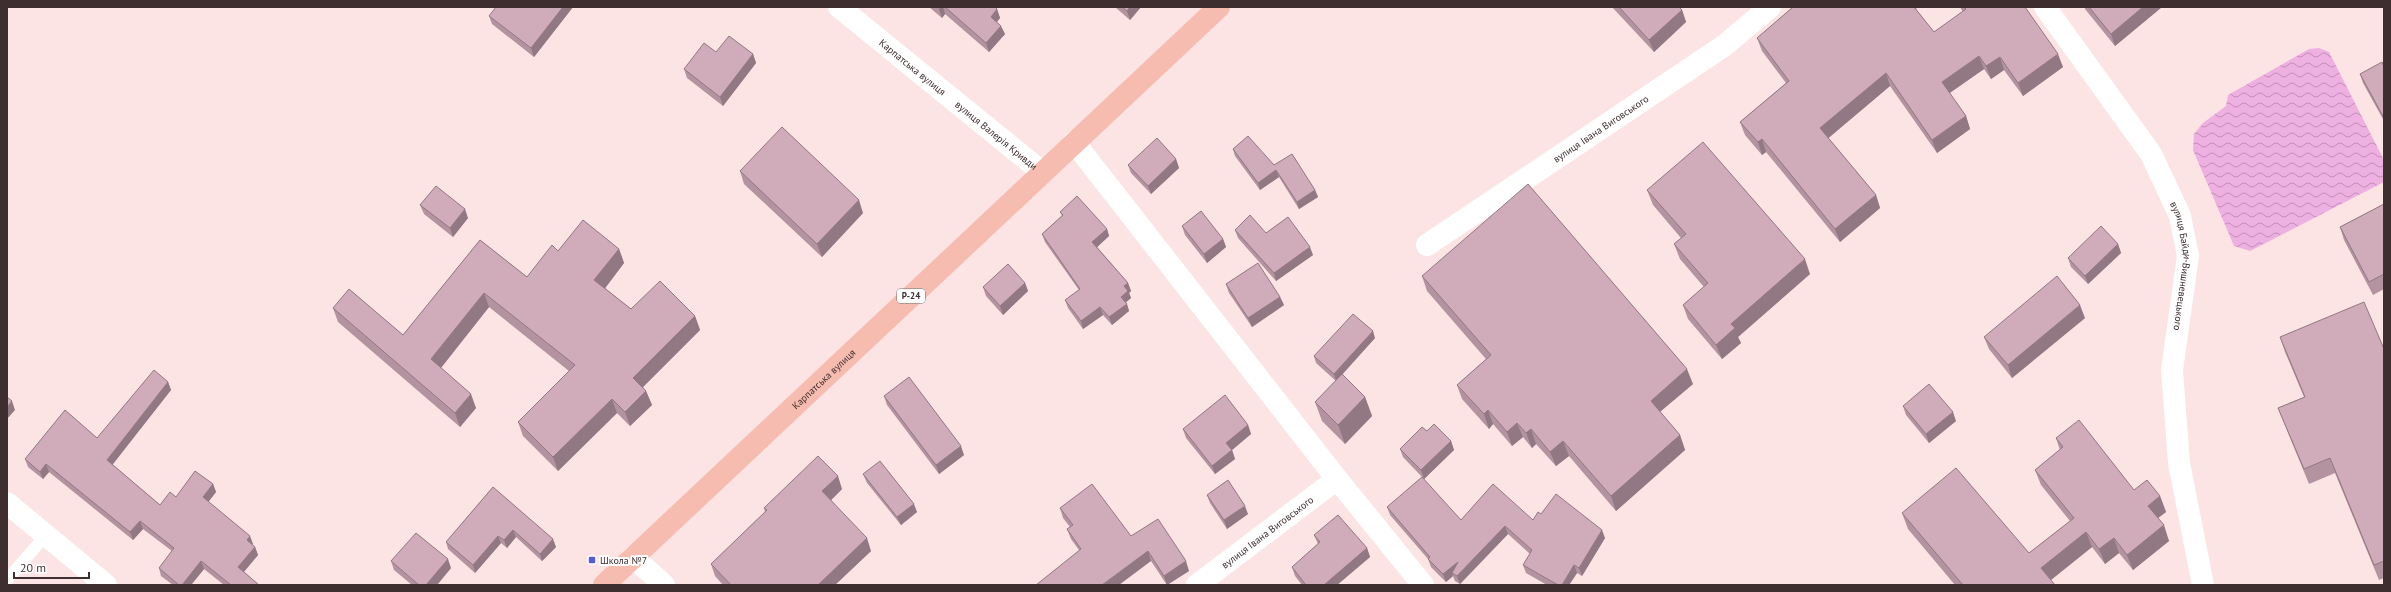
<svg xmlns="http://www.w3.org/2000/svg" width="2391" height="592" font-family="'PT Sans',sans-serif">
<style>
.water{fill:url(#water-waves)}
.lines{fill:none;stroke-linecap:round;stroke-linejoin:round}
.lane{stroke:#fff;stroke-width:12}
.street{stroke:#fff;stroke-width:22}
.primary{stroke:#f7bcb0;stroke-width:22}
.wall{fill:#b3939f}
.shaded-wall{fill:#927882}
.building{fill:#d0abb9;stroke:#927882}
.poi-dot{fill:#545dd4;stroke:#fff;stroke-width:1.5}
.labels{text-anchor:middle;stroke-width:4;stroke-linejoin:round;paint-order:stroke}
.shield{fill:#fff;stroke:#786d6d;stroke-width:1}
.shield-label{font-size:9px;font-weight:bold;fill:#3e2e2f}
.street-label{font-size:10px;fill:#3e2e2f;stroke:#fff}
.poi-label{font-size:10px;fill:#3e2e2f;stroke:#fff;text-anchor:start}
</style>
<defs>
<pattern id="water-waves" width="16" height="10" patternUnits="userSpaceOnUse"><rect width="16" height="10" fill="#eeafe1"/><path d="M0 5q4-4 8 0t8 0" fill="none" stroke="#c28fb7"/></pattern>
</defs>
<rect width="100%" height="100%" fill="#fce3e4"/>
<path class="water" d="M 2319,48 L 2329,52 L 2384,160 L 2384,182 L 2250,251 L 2234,246 L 2193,150 L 2194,134 L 2203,123 L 2226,106 L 2228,95 L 2309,49 Z"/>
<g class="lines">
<path class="lane" d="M 7,580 L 45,536"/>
<g class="street">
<path id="s1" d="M 839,7 L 1042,172"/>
<path id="s2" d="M 2045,7 L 2151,154 L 2180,216 L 2188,256 L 2172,370 L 2179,463 L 2203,585"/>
<path d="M 1074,142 L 1337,479 L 1423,585"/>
<path id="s3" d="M 1427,245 L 1725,45 L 1770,7"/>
<path d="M 7,503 L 106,585"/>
<path d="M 633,557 L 664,585"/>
<path id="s4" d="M 1197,585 L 1337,479"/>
</g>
<path class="primary" id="s5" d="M 604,585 L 1219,7"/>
</g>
<path class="wall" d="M 573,7 L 534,57 L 492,24 L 489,16 Z
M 929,7 L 995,7 L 997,9 L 1000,18 L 997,22 L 1005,34 L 989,52 L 945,14 L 942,18 Z
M 1115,7 L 1141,7 L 1130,20 Z
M 1612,7 L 1679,7 L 1682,10 L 1686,22 L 1654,52 Z
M 1793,7 L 1918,7 L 1916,9 L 1934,32 L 1963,12 L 1960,7 L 2025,7 L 2063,67 L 2023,96 L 2004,70 L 1991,79 L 1984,69 L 1949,93 L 1966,116 L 1970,129 L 1937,153 L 1890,86 L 1828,138 L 1876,195 L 1880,208 L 1840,242 L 1766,152 L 1762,155 L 1745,135 L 1740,122 L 1786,83 L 1762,51 L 1757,38 Z
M 2085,7 L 2162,7 L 2115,46 L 2085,9 Z
M 716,52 L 753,54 L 756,63 L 723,106 L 687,78 L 684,69 Z
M 2384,67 L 2384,121 L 2363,83 L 2360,74 Z
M 1233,149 L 1274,165 L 1315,190 L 1318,197 L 1299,209 L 1279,177 L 1260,190 L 1235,156 Z
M 1176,159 L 1179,168 L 1151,194 L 1131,173 L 1128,165 Z
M 740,171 L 863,213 L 822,257 L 744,184 Z
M 1647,190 L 1810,274 L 1738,337 L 1741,343 L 1722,359 L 1688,319 L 1683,305 L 1704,287 L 1680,259 L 1674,244 L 1681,238 L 1653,205 Z
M 2384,204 L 2384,289 L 2373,295 L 2344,240 L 2340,227 Z
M 420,205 L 468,218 L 453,237 L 424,214 Z
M 1060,212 L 1107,229 L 1109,236 L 1097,247 L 1128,283 L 1131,291 L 1129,293 L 1131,298 L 1126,302 L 1129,311 L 1112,325 L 1103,315 L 1083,329 L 1068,308 L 1065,300 L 1079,290 L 1045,242 L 1042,234 L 1062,216 Z
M 1182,226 L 1223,239 L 1226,247 L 1207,263 L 1185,235 Z
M 1235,230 L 1266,233 L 1313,255 L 1276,281 L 1238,238 Z
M 480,240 L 527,277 L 558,251 L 619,249 L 624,263 L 605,288 L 631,309 L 695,316 L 700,330 L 643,387 L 646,391 L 652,405 L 630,426 L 617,413 L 558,471 L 523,436 L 518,422 L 569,371 L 489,307 L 441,368 L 476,408 L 460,427 L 338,322 L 333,308 L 403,335 Z
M 2118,244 L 2121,253 L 2088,284 L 2071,267 L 2068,258 Z
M 1422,276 L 1693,384 L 1660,412 L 1680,435 L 1685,450 L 1616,511 L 1569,456 L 1556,466 L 1536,444 L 1532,448 L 1523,437 L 1512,446 L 1493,424 L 1489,429 L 1462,399 L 1457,385 L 1486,359 L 1427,291 Z
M 1025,283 L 1028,291 L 1003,315 L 986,296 L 983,287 Z
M 1226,284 L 1280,297 L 1284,305 L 1252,327 L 1229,293 Z
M 2085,318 L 2012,378 L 1989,349 L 1984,337 Z
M 2280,337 L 2384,349 L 2384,578 L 2379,580 L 2335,473 L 2309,484 L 2284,423 L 2278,408 L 2304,397 L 2285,352 Z
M 1375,338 L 1342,375 L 1365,397 L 1372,416 L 1345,444 L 1322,421 L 1315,402 L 1336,381 L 1316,363 L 1314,356 Z
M 168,382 L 171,390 L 112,464 L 160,505 L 176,497 L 213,484 L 216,492 L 208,502 L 253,544 L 252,545 L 255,547 L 258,555 L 244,572 L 259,585 L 224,585 L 204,569 L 191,585 L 173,585 L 161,576 L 159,568 L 172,551 L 143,529 L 133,540 L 49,472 L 43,479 L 28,467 L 25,459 L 97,438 Z
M 884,396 L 964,455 L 939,474 L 887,405 Z
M 1903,406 L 1956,421 L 1929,443 L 1906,415 Z
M 1248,425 L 1251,434 L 1232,450 L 1235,459 L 1215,474 L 1186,438 L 1183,429 Z
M 1427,431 L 1451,441 L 1454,450 L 1424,479 L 1403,457 L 1400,449 Z
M 2056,438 L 2134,490 L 2160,496 L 2166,512 L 2158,518 L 2169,541 L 2133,570 L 2119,553 L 2105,564 L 2092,547 L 2051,580 L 2055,585 L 1955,585 L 1908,529 L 1902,513 L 2029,553 L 2070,521 L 2041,485 L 2035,470 L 2060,450 Z
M 863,474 L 917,512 L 901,525 L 867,483 Z
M 493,487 L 556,547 L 542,561 L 516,537 L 507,548 L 501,543 L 475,573 L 448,549 L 446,542 Z
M 842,489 L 831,500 L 871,551 L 835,585 L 723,585 L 715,576 L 711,564 L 765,512 L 764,508 Z
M 1207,495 L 1248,514 L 1227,529 L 1210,503 Z
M 1387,507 L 1461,520 L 1533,520 L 1541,514 L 1605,538 L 1582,576 L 1577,573 L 1569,585 L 1547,585 L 1526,573 L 1523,565 L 1530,554 L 1508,534 L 1460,584 L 1455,581 L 1453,576 L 1446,582 L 1431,567 L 1428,559 L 1390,515 Z
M 1060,508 L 1131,536 L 1189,571 L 1167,585 L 1151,561 L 1079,550 L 1071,539 L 1067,529 L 1070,527 L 1063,518 Z
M 1314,535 L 1367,548 L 1370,557 L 1337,585 L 1302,585 L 1295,576 L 1292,567 L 1318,544 Z
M 391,561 L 451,568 L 437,585 L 412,585 L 394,570 Z"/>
<path class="shaded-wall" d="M 563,7 L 573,7 L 534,57 L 531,48 Z
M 940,7 L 943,7 L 945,14 L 942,18 L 939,9 Z
M 1130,7 L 1141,7 L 1130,20 L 1127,11 Z
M 2143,7 L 2162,7 L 2115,46 L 2111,34 Z
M 997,9 L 1000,18 L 994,25 L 991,17 Z
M 1682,10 L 1686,22 L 1654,52 L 1649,40 Z
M 1001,26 L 1005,34 L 989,52 L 986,43 Z
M 753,54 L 756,63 L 723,106 L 720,97 Z
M 2058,54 L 2063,67 L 2023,96 L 2018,83 Z
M 1979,56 L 1984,69 L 1947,95 L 1942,82 Z
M 2000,57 L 2004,70 L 1991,79 L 1986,66 Z
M 1886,73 L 1890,86 L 1825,141 L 1820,128 Z
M 1966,116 L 1970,129 L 1937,153 L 1932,140 Z
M 1762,139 L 1766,152 L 1762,155 L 1758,142 Z
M 1176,159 L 1179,168 L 1151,194 L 1148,186 Z
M 1276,170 L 1279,177 L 1260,190 L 1258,183 Z
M 1315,190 L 1318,197 L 1299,209 L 1297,202 Z
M 1876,195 L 1880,208 L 1840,242 L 1835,229 Z
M 859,200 L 863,213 L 822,257 L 817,244 Z
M 465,209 L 468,218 L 453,237 L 450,228 Z
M 1107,229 L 1109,236 L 1095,249 L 1092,242 Z
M 1223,239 L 1226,247 L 1207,263 L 1204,254 Z
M 2118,244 L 2121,253 L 2088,284 L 2085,276 Z
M 1310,247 L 1313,255 L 1276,281 L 1274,273 Z
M 619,249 L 624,263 L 600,295 L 594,280 Z
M 1805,259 L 1810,274 L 1738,337 L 1741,343 L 1722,359 L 1716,345 L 1731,324 Z
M 1025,283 L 1028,291 L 1003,315 L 1000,306 Z
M 1128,283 L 1131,291 L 1129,293 L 1131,298 L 1124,304 L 1121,297 L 1124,286 Z
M 484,293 L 489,307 L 436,374 L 431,359 Z
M 1280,297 L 1284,305 L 1252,327 L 1248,318 Z
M 1127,304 L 1129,311 L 1112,325 L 1109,317 Z
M 2080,305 L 2085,318 L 2012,378 L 2008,365 Z
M 1100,307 L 1103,315 L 1083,329 L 1081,321 Z
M 695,316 L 700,330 L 638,392 L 633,378 Z
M 1373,331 L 1375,338 L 1336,381 L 1334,374 Z
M 1687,369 L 1693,384 L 1656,415 L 1651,401 Z
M 168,382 L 171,390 L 110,468 L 107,460 Z
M 646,391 L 652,405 L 630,426 L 625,412 Z
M 471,394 L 476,408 L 460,427 L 455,413 Z
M 1365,397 L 1372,416 L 1345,444 L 1338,425 Z
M 612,399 L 617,413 L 558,471 L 553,457 Z
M 12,401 L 15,410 L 7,419 L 7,407 Z
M 1488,410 L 1493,424 L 1489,429 L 1484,414 Z
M 1953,412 L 1956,421 L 1929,443 L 1926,434 Z
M 1517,423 L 1523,437 L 1512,446 L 1507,432 Z
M 1248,425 L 1251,434 L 1232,450 L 1235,459 L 1215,474 L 1212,466 L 1226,443 Z
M 1531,429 L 1536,444 L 1532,448 L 1526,433 Z
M 1680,435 L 1685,450 L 1616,511 L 1611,496 Z
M 1451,441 L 1454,450 L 1424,479 L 1421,470 Z
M 1563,441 L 1569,456 L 1556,466 L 1550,452 Z
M 961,446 L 964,455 L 939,474 L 936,465 Z
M 46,464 L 49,472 L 43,479 L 40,472 Z
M 838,476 L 842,489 L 827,504 L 822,491 Z
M 213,484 L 216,492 L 206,505 L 203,497 Z
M 2160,496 L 2166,512 L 2154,521 L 2148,506 Z
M 914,504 L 917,512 L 901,525 L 897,517 Z
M 1245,506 L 1248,514 L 1227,529 L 1224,520 Z
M 140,521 L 143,529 L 133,540 L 130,532 Z
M 2164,525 L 2169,541 L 2133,570 L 2127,555 Z
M 1505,526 L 1508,534 L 1460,584 L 1457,576 Z
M 513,530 L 516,537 L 507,548 L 504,540 Z
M 1602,530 L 1605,538 L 1582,576 L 1579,568 Z
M 2086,532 L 2092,547 L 2047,583 L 2041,568 Z
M 250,536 L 253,544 L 250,548 L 247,540 Z
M 498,536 L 501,543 L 475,573 L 473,565 Z
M 867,538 L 871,551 L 835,585 L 818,585 Z
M 2114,538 L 2119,553 L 2105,564 L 2099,549 Z
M 553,539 L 556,547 L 542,561 L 540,554 Z
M 255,547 L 258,555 L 241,575 L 238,567 Z
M 1367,548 L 1370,557 L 1337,585 L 1324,585 Z
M 1148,551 L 1151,561 L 1119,585 L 1102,585 Z
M 448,559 L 451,568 L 437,585 L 426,585 Z
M 201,561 L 204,569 L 191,585 L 182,585 Z
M 1186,561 L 1189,571 L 1167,585 L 1164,576 Z
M 1458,562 L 1452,573 L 1453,576 L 1446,582 L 1443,574 Z
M 1574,565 L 1577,573 L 1569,585 L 1562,585 Z"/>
<path class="building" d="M 496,7 L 563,7 L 531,48 L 489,16 Z
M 945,7 L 995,7 L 997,9 L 991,17 L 1001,26 L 986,43 Z
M 1122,7 L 1130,7 L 1127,11 Z
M 1619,7 L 1679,7 L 1682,10 L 1649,40 Z
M 1793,7 L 1914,7 L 1934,32 L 1966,9 L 1964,7 L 2025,7 L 2058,54 L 2018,83 L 2000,57 L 1986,66 L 1979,56 L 1942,82 L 1966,116 L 1932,140 L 1886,73 L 1820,128 L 1876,195 L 1835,229 L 1762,139 L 1758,142 L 1740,122 L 1789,81 L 1757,38 Z
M 2089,7 L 2143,7 L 2111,34 Z
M 729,36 L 753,54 L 720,97 L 684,69 L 704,43 L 716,52 Z
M 2382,62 L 2384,67 L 2384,118 L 2360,74 Z
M 782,127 L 859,200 L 817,244 L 740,171 Z
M 1248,136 L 1274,165 L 1292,154 L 1315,190 L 1297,202 L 1276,170 L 1258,183 L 1233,149 Z
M 1157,138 L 1176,159 L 1148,186 L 1128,165 Z
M 1703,142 L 1805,259 L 1731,324 L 1735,328 L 1716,345 L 1683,305 L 1708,283 L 1674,244 L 1686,234 L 1647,190 Z
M 1528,184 L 1687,369 L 1651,401 L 1680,435 L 1611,496 L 1563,441 L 1550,452 L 1531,429 L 1526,433 L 1517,423 L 1507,432 L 1488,410 L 1484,414 L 1457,385 L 1491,355 L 1422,276 Z
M 436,186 L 465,209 L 450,228 L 420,205 Z
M 1077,196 L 1107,229 L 1092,242 L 1128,283 L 1124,286 L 1128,291 L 1121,297 L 1127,304 L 1109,317 L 1100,307 L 1081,321 L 1065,300 L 1080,289 L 1042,234 L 1063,215 L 1060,212 Z
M 2384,204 L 2384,274 L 2369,282 L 2340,227 Z
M 1201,211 L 1223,239 L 1204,254 L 1182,226 Z
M 1250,215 L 1266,233 L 1288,217 L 1310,247 L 1274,273 L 1235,230 Z
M 583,220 L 619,249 L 594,280 L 631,309 L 660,281 L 695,316 L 633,378 L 646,391 L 625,412 L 612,399 L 553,457 L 518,422 L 575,365 L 484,293 L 431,359 L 471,394 L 455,413 L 333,308 L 349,289 L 403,335 L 480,240 L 527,277 L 552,245 L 558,251 Z
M 2101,226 L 2118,244 L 2085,276 L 2068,258 Z
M 1258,263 L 1280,297 L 1248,318 L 1226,284 Z
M 1008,264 L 1025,283 L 1000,306 L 983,287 Z
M 2057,276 L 2080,305 L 2008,365 L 1984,337 Z
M 2364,302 L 2384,349 L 2384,561 L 2374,565 L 2330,458 L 2304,469 L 2278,408 L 2305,397 L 2280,337 Z
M 1353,314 L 1373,331 L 1334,374 L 1314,356 Z
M 154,370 L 168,382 L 107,460 L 160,505 L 170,492 L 176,497 L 195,471 L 213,484 L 203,497 L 250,536 L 247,540 L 255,547 L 238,567 L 259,585 L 231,585 L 201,561 L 182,585 L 179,585 L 159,568 L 174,548 L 140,521 L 130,532 L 46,464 L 40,472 L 25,459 L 65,410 L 97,438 Z
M 1342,374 L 1365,397 L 1338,425 L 1315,402 Z
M 909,377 L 961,446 L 936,465 L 884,396 Z
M 1929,384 L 1953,412 L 1926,434 L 1903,406 Z
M 1225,395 L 1248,425 L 1226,443 L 1232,450 L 1212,466 L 1183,429 Z
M 7,397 L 12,401 L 7,407 Z
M 2079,420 L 2134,490 L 2147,480 L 2160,496 L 2148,506 L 2164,525 L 2127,555 L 2114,538 L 2099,549 L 2086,532 L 2041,568 L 2055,585 L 1963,585 L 1902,513 L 1956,468 L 2029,553 L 2074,518 L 2035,470 L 2063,447 L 2056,438 Z
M 1434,424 L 1451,441 L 1421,470 L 1400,449 L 1422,427 L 1427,431 Z
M 818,456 L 838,476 L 822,491 L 867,538 L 818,585 L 731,585 L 711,564 L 767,510 L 764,508 Z
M 880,461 L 914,504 L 897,517 L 863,474 Z
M 1422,477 L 1461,520 L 1493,484 L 1533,520 L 1538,512 L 1541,514 L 1556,494 L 1602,530 L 1579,568 L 1574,565 L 1562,585 L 1558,585 L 1523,565 L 1532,550 L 1505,526 L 1457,576 L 1452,573 L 1458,562 L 1443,574 L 1428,559 L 1430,557 L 1387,507 Z
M 1228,480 L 1245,506 L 1224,520 L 1207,495 Z
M 1092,484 L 1131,536 L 1158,519 L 1186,561 L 1164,576 L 1148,551 L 1102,585 L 1036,585 L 1081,549 L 1067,529 L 1073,525 L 1060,508 Z
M 493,487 L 553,539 L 540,554 L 513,530 L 504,540 L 498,536 L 473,565 L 446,542 Z
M 1338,515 L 1367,548 L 1324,585 L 1306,585 L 1292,567 L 1320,542 L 1314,535 Z
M 416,533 L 448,559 L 426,585 L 419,585 L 391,561 Z"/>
<rect class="poi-dot" x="588" y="556" width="8" height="8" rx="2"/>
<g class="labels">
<rect class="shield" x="897" y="289" width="28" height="14" rx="3"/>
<g class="shield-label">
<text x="911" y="299">Р-24</text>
</g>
<g class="street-label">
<text dy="4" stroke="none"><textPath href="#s1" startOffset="95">Карпатська вулиця</textPath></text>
<text dy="4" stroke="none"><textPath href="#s3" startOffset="209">вулиця Івана Виговського</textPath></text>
<text dy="4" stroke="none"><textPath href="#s1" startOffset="203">вулиця Валерія Кривди</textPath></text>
<text dy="4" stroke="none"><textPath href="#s2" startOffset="300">вулиця Байди-Вишневецького</textPath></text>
<text dy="4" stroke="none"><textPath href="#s5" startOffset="301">Карпатська вулиця</textPath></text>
<text dy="4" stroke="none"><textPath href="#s4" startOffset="88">вулиця Івана Виговського</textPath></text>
</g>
<g class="poi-label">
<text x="600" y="564">Школа №7</text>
</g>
</g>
<rect width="2391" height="592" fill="none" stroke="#3e2e2f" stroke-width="16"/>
<path d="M14 572v6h75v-6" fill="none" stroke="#3e2e2f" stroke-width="2"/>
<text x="20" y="572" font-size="12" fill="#3e2e2f" stroke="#ffffff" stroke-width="3" paint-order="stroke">20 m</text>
</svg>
